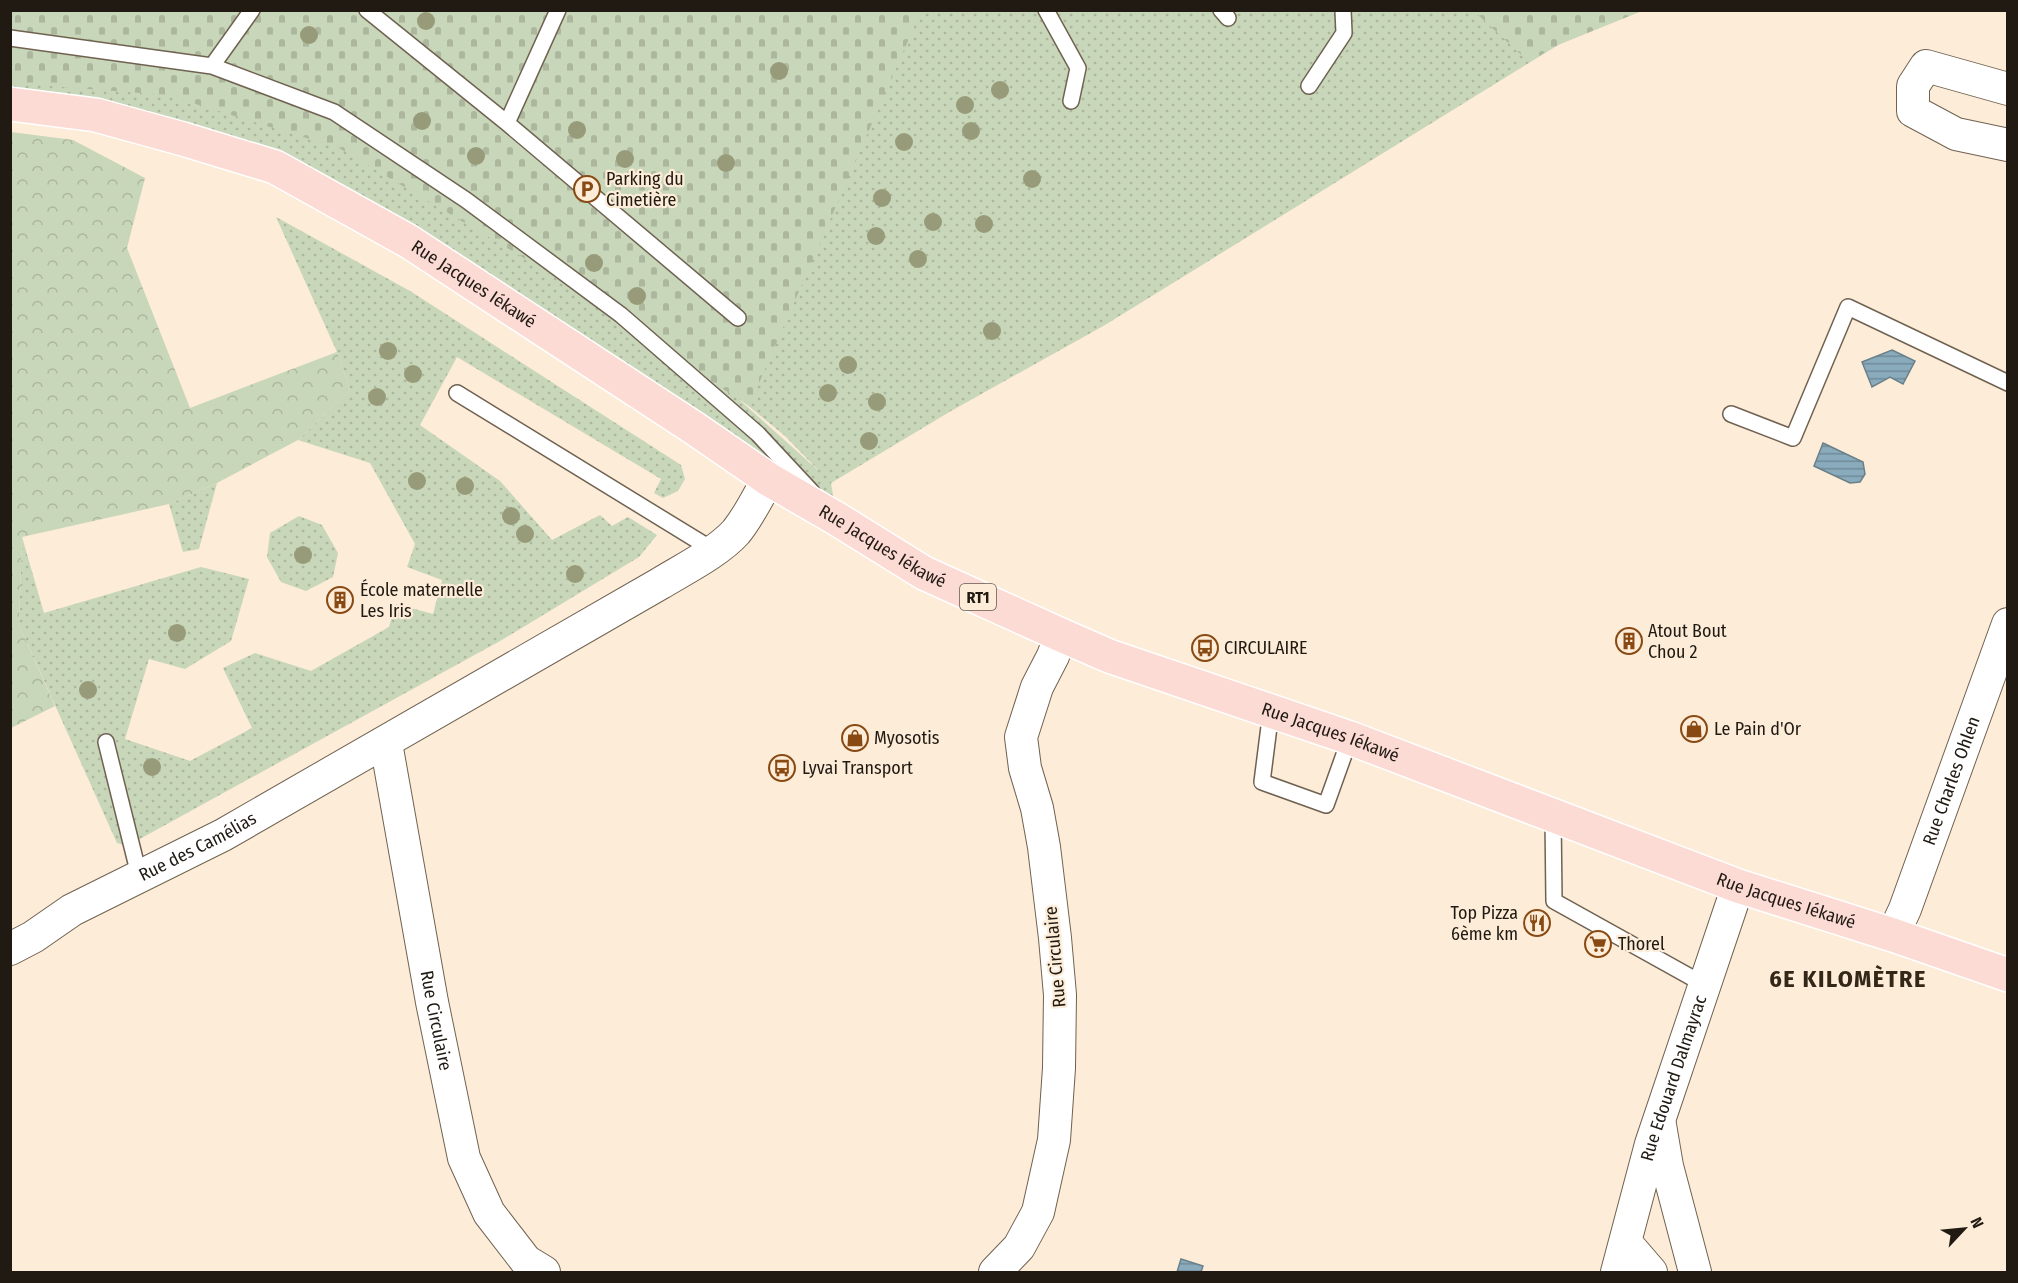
<svg xmlns="http://www.w3.org/2000/svg" width="2018" height="1283" font-family="'Fira Sans Condensed',sans-serif">
<style>
.grass{fill:url(#grass-dots);fill-rule:evenodd}
.forest{fill:url(#forest-crowns)}
.cemetery{fill:url(#cemetery-stones)}
.water{fill:url(#water-rules);stroke:#6a8089;stroke-width:1.5}
.lines{fill:none;stroke-linecap:round;stroke-linejoin:round}
.lane-casing{stroke:#706251;stroke-width:18}
.street-casing{stroke:#706251;stroke-width:34}
.primary-casing{stroke:#fff;stroke-width:36}
.lane{stroke:#fff;stroke-width:15}
.street{stroke:#fff;stroke-width:32}
.primary{stroke:#fcdbd4;stroke-width:33}
.tree{fill:#979b79}
.labels{text-anchor:middle;stroke-width:4.5;stroke-linejoin:round;paint-order:stroke}
.shield{fill:#fcecd8;stroke:#62594e;stroke-width:1.5}
.shield-label{font-size:16px;font-weight:bold;fill:#201a13}
.poi-label{font-size:18px;fill:#201a13;stroke:#fcecd8;text-anchor:start}
.street-label{font-size:18px;fill:#201a13;stroke:#fcecd8}
.district-label{font-size:24px;font-weight:bold;letter-spacing:1.5px;fill:#332718;stroke:#fcecd8}
</style>
<defs>
<pattern id="grass-dots" width="8" height="8" patternUnits="userSpaceOnUse" patternTransform="scale(1.5)"><rect width="8" height="8" fill="#c8d6b9"/><path d="M2 2h.1M6 6h.1" fill="none" stroke="#acb79e" stroke-width="1.8" stroke-linecap="round"/></pattern>
<pattern id="forest-crowns" width="20" height="18" patternUnits="userSpaceOnUse" patternTransform="scale(1.5)"><rect width="20" height="18" fill="#c8d6b9"/><path d="M2 6a3 3 0 1 1 6 0M12 15a3 3 0 1 1 6 0" fill="none" stroke="#acb79e"/></pattern>
<pattern id="cemetery-stones" width="16" height="16" patternUnits="userSpaceOnUse" patternTransform="scale(1.5)"><rect width="16" height="16" fill="#c8d6b9"/><path d="M2 7V4a2 2 0 0 1 4 0v3zM10 15v-3a2 2 0 0 1 4 0v3z" fill="#acb79e"/></pattern>
<pattern id="water-rules" width="6" height="5" patternUnits="userSpaceOnUse" patternTransform="scale(1.5)"><rect width="6" height="5" fill="#89abbc"/><path d="M0 2.5h6" fill="none" stroke="#708a98"/></pattern>
</defs>
<rect width="100%" height="100%" fill="#fcecd8"/>
<path class="grass" d="M 759,11 L 1621,11 L 1558,45 L 1105,325 L 951,411 L 831,483 L 837,519 L 275,167 L 11,104 L 11,38 ZM 734,394 L 785,436 L 820,472 L 734,395 Z
M 276,217 L 410,291 L 681,465 L 685,479 L 678,491 L 663,498 L 654,493 L 661,479 L 457,357 L 420,425 L 500,481 L 552,540 L 600,515 L 612,526 L 628,517 L 657,535 L 639,557 L 500,641 L 127,846 L 117,843 L 19,625 L 22,537 L 44,613 L 201,567 L 249,579 L 231,641 L 185,669 L 149,659 L 125,739 L 190,761 L 252,728 L 223,668 L 255,653 L 311,671 L 389,627 L 396,604 L 433,614 L 442,580 L 407,567 L 415,544 L 370,463 L 298,440 L 350,390 L 337,352 Z
M 217,483 L 199,549 L 183,552 L 169,504 Z
M 299,516 L 322,525 L 338,553 L 333,577 L 306,591 L 281,582 L 267,557 L 270,533 Z"/>
<path class="forest" d="M 11,132 L 73,140 L 145,178 L 127,248 L 190,408 L 337,352 L 350,390 L 298,440 L 217,483 L 169,504 L 22,537 L 19,625 L 55,706 L 11,728 Z"/>
<path class="cemetery" d="M 10,11 L 921,11 L 749,406 L 534,264 L 339,148 L 166,95 L 11,83 Z
M 1474,11 L 1642,11 L 1558,45 L 1529,62 Z"/>
<path class="water" d="M 1892,350 L 1915,361 L 1903,384 L 1890,377 L 1872,387 L 1862,362 Z
M 1823,443 L 1863,462 L 1865,474 L 1860,482 L 1850,483 L 1814,466 Z
M 1181,1259 L 1203,1266 L 1201,1272 L 1177,1272 Z"/>
<g class="lines">
<defs>
<path id="lane" d="M 367,10 L 507,123 L 738,318
M 1046,10 L 1078,68 L 1071,101
M 1221,10 L 1228,18
M 10,38 L 212,66 L 252,10
M 212,66 L 334,112 L 466,200 L 621,315 L 758,434 L 812,492
M 1309,86 L 1344,33 L 1343,10
M 507,123 L 558,10
M 457,393 L 713,550
M 1731,414 L 1793,438 L 1848,307 L 2008,383
M 1271,711 L 1262,782 L 1326,805 L 1350,738
M 106,742 L 139,875
M 1553,816 L 1554,901 L 1705,985"/>
<g id="street">
<path d="M 2008,89 L 1926,66 L 1913,86 L 1913,111 L 1956,134 L 2008,145"/>
<path id="s1" d="M 386,743 L 432,1002 L 464,1158 L 489,1213 L 526,1261 L 544,1272"/>
<path id="s2" d="M 1893,935 L 1905,909 L 2008,624"/>
<path id="s3" d="M 10,949 L 33,937 L 72,910 L 223,835 L 661,583 C 684,569 718,552 736,532 C 749,516 758,497 768,479"/>
<path d="M 1660,1125 L 1667,1166 L 1695,1272"/>
<path d="M 1626,1243 L 1651,1272"/>
<path d="M 995,1272 L 1019,1247 L 1038,1212 L 1054,1140 L 1059,1068 L 1060,995 L 1055,938 L 1044,847 L 1037,808 L 1025,768 L 1021,737 L 1037,687 L 1053,656 L 1061,635"/>
<path id="s4" d="M 1617,1272 L 1651,1144 L 1738,886"/>
</g>
<g id="primary">
<path id="s5" d="M 10,104 L 96,115 L 183,139 L 275,167 L 408,241 L 694,428 L 768,479 L 837,519 L 924,573 L 1061,635 L 1109,656 L 1350,738 L 1738,886 L 1893,935 L 2008,975"/>
</g>
</defs>
<use href="#lane" class="lane-casing"/>
<use href="#street" class="street-casing"/>
<use href="#primary" class="primary-casing"/>
<use href="#lane" class="lane"/>
<use href="#street" class="street"/>
<use href="#primary" class="primary"/>
</g>
<g class="tree">
<circle cx="426" cy="21" r="9"/>
<circle cx="309" cy="35" r="9"/>
<circle cx="779" cy="71" r="9"/>
<circle cx="1000" cy="90" r="9"/>
<circle cx="965" cy="105" r="9"/>
<circle cx="422" cy="121" r="9"/>
<circle cx="577" cy="130" r="9"/>
<circle cx="971" cy="131" r="9"/>
<circle cx="904" cy="142" r="9"/>
<circle cx="476" cy="156" r="9"/>
<circle cx="625" cy="159" r="9"/>
<circle cx="726" cy="163" r="9"/>
<circle cx="1032" cy="179" r="9"/>
<circle cx="882" cy="198" r="9"/>
<circle cx="933" cy="222" r="9"/>
<circle cx="984" cy="224" r="9"/>
<circle cx="876" cy="236" r="9"/>
<circle cx="918" cy="259" r="9"/>
<circle cx="594" cy="263" r="9"/>
<circle cx="637" cy="296" r="9"/>
<circle cx="992" cy="331" r="9"/>
<circle cx="388" cy="351" r="9"/>
<circle cx="848" cy="365" r="9"/>
<circle cx="413" cy="374" r="9"/>
<circle cx="828" cy="393" r="9"/>
<circle cx="377" cy="397" r="9"/>
<circle cx="877" cy="402" r="9"/>
<circle cx="869" cy="441" r="9"/>
<circle cx="417" cy="481" r="9"/>
<circle cx="465" cy="486" r="9"/>
<circle cx="511" cy="516" r="9"/>
<circle cx="525" cy="534" r="9"/>
<circle cx="303" cy="555" r="9"/>
<circle cx="575" cy="574" r="9"/>
<circle cx="177" cy="633" r="9"/>
<circle cx="88" cy="690" r="9"/>
<circle cx="152" cy="767" r="9"/>
</g>
<defs>
<symbol id="parking-ring" viewBox="-11 -11 22 22"><circle r="9.5" fill="#fcecd8" stroke="#894912" stroke-width="1.5"/><path d="M-3.5-5.5H1a3.5 3.5 0 0 1 0 7H-1V5.5H-3.5ZM-1-3.4V-.6H.8a1.4 1.4 0 0 0 0-2.8Z" fill="#894912"/></symbol>
<symbol id="building-ring" viewBox="-11 -11 22 22"><circle r="9.5" fill="#fcecd8" stroke="#894912" stroke-width="1.5"/><path d="M-4-6H4V6H1V3H-1V6H-4ZM-2.5-4.3h1.7v1.8h-1.7ZM.8-4.3h1.7v1.8H.8ZM-2.5-1h1.7V.8h-1.7ZM.8-1h1.7V.8H.8Z" fill="#894912"/></symbol>
<symbol id="bus-ring" viewBox="-11 -11 22 22"><circle r="9.5" fill="#fcecd8" stroke="#894912" stroke-width="1.5"/><path d="M-5-6H5V4H4V6H2V4H-2V6H-4V4H-5ZM-3.5-4V0h7V-4ZM-3.5 1.2v1.5H-2V1.2ZM2 1.2v1.5H3.5V1.2Z" fill="#894912"/></symbol>
<symbol id="shop-ring" viewBox="-11 -11 22 22"><circle r="9.5" fill="#fcecd8" stroke="#894912" stroke-width="1.5"/><path d="M-5-2.5h2.3a2.7 3.5 0 0 1 5.4 0H5L5.5 6h-11ZM-1.5-2.5h3a1.5 2.3 0 0 0-3 0Z" fill="#894912"/></symbol>
<symbol id="restaurant-ring" viewBox="-11 -11 22 22"><circle r="9.5" fill="#fcecd8" stroke="#894912" stroke-width="1.5"/><path d="M-5-6h1v4h1v-4h1v4h1v-4h1v5L-1.5 .5V6h-2V.5L-5-1ZM5-6V6H3V1.5H1.5Q1.5-4 5-6Z" fill="#894912"/></symbol>
<symbol id="supermarket-ring" viewBox="-11 -11 22 22"><circle r="9.5" fill="#fcecd8" stroke="#894912" stroke-width="1.5"/><path d="M-6-5.5h2.5l.6 2H6L4.5 2H-2.5L-4.4-4H-6ZM-1.5 3.2a1.3 1.3 0 1 0 .1 0ZM3 3.2a1.3 1.3 0 1 0 .1 0Z" fill="#894912"/></symbol>
</defs>
<g fill-rule="evenodd">
<use href="#parking-ring" x="572" y="174" width="30" height="30"/>
<use href="#building-ring" x="325" y="585" width="30" height="30"/>
<use href="#building-ring" x="1614" y="626" width="30" height="30"/>
<use href="#bus-ring" x="1190" y="633" width="30" height="30"/>
<use href="#shop-ring" x="1679" y="714" width="30" height="30"/>
<use href="#shop-ring" x="840" y="723" width="30" height="30"/>
<use href="#bus-ring" x="767" y="753" width="30" height="30"/>
<use href="#restaurant-ring" x="1522" y="908" width="30" height="30"/>
<use href="#supermarket-ring" x="1583" y="929" width="30" height="30"/>
</g>
<g class="labels">
<rect class="shield" x="960" y="584" width="36" height="26" rx="4.5"/>
<g class="shield-label">
<text x="978" y="603">RT1</text>
</g>
<g class="poi-label">
<text x="606" y="185">Parking du<tspan x="606" dy="21">Cimetière</tspan></text>
<text x="360" y="596">École maternelle<tspan x="360" dy="21">Les Iris</tspan></text>
<text x="1648" y="637">Atout Bout<tspan x="1648" dy="21">Chou 2</tspan></text>
<text x="1224" y="654">CIRCULAIRE</text>
<text x="1714" y="735">Le Pain d'Or</text>
<text x="874" y="744">Myosotis</text>
<text x="802" y="774">Lyvai Transport</text>
<text x="1518" y="919" text-anchor="end">Top Pizza<tspan x="1518" dy="21">6ème km</tspan></text>
<text x="1618" y="950">Thorel</text>
</g>
<g class="street-label">
<text dy="6" stroke="none"><textPath href="#s5" startOffset="504">Rue Jacques Iékawé</textPath></text>
<text dy="6" stroke="none"><textPath href="#s5" startOffset="990">Rue Jacques Iékawé</textPath></text>
<text dy="6" stroke="none"><textPath href="#s5" startOffset="1476">Rue Jacques Iékawé</textPath></text>
<text dy="6" stroke="none"><textPath href="#s2" startOffset="165">Rue Charles Ohlen</textPath></text>
<text dy="6" stroke="none"><textPath href="#s3" startOffset="214">Rue des Camélias</textPath></text>
<text dy="6" stroke="none"><textPath href="#s5" startOffset="1962">Rue Jacques Iékawé</textPath></text>
<text transform="translate(1055 957) rotate(-95)" y="6">Rue Circulaire</text>
<text dy="6" stroke="none"><textPath href="#s1" startOffset="282">Rue Circulaire</textPath></text>
<text dy="6" stroke="none"><textPath href="#s4" startOffset="202">Rue Edouard Dalmayrac</textPath></text>
</g>
<g class="district-label">
<text x="1848" y="987">6E KILOMÈTRE</text>
</g>
</g>
<rect width="2018" height="1283" fill="none" stroke="#201a13" stroke-width="24"/>
<g transform="translate(1964 1229) rotate(64)" stroke="#fcecd8" stroke-width="4.5" paint-order="stroke">
<path d="M0-4.5L10 22L0 15L-10 22Z" fill="#201a13"/>
<text y="-9" font-size="16" font-weight="bold" text-anchor="middle" fill="#201a13">N</text>
</g>
</svg>
